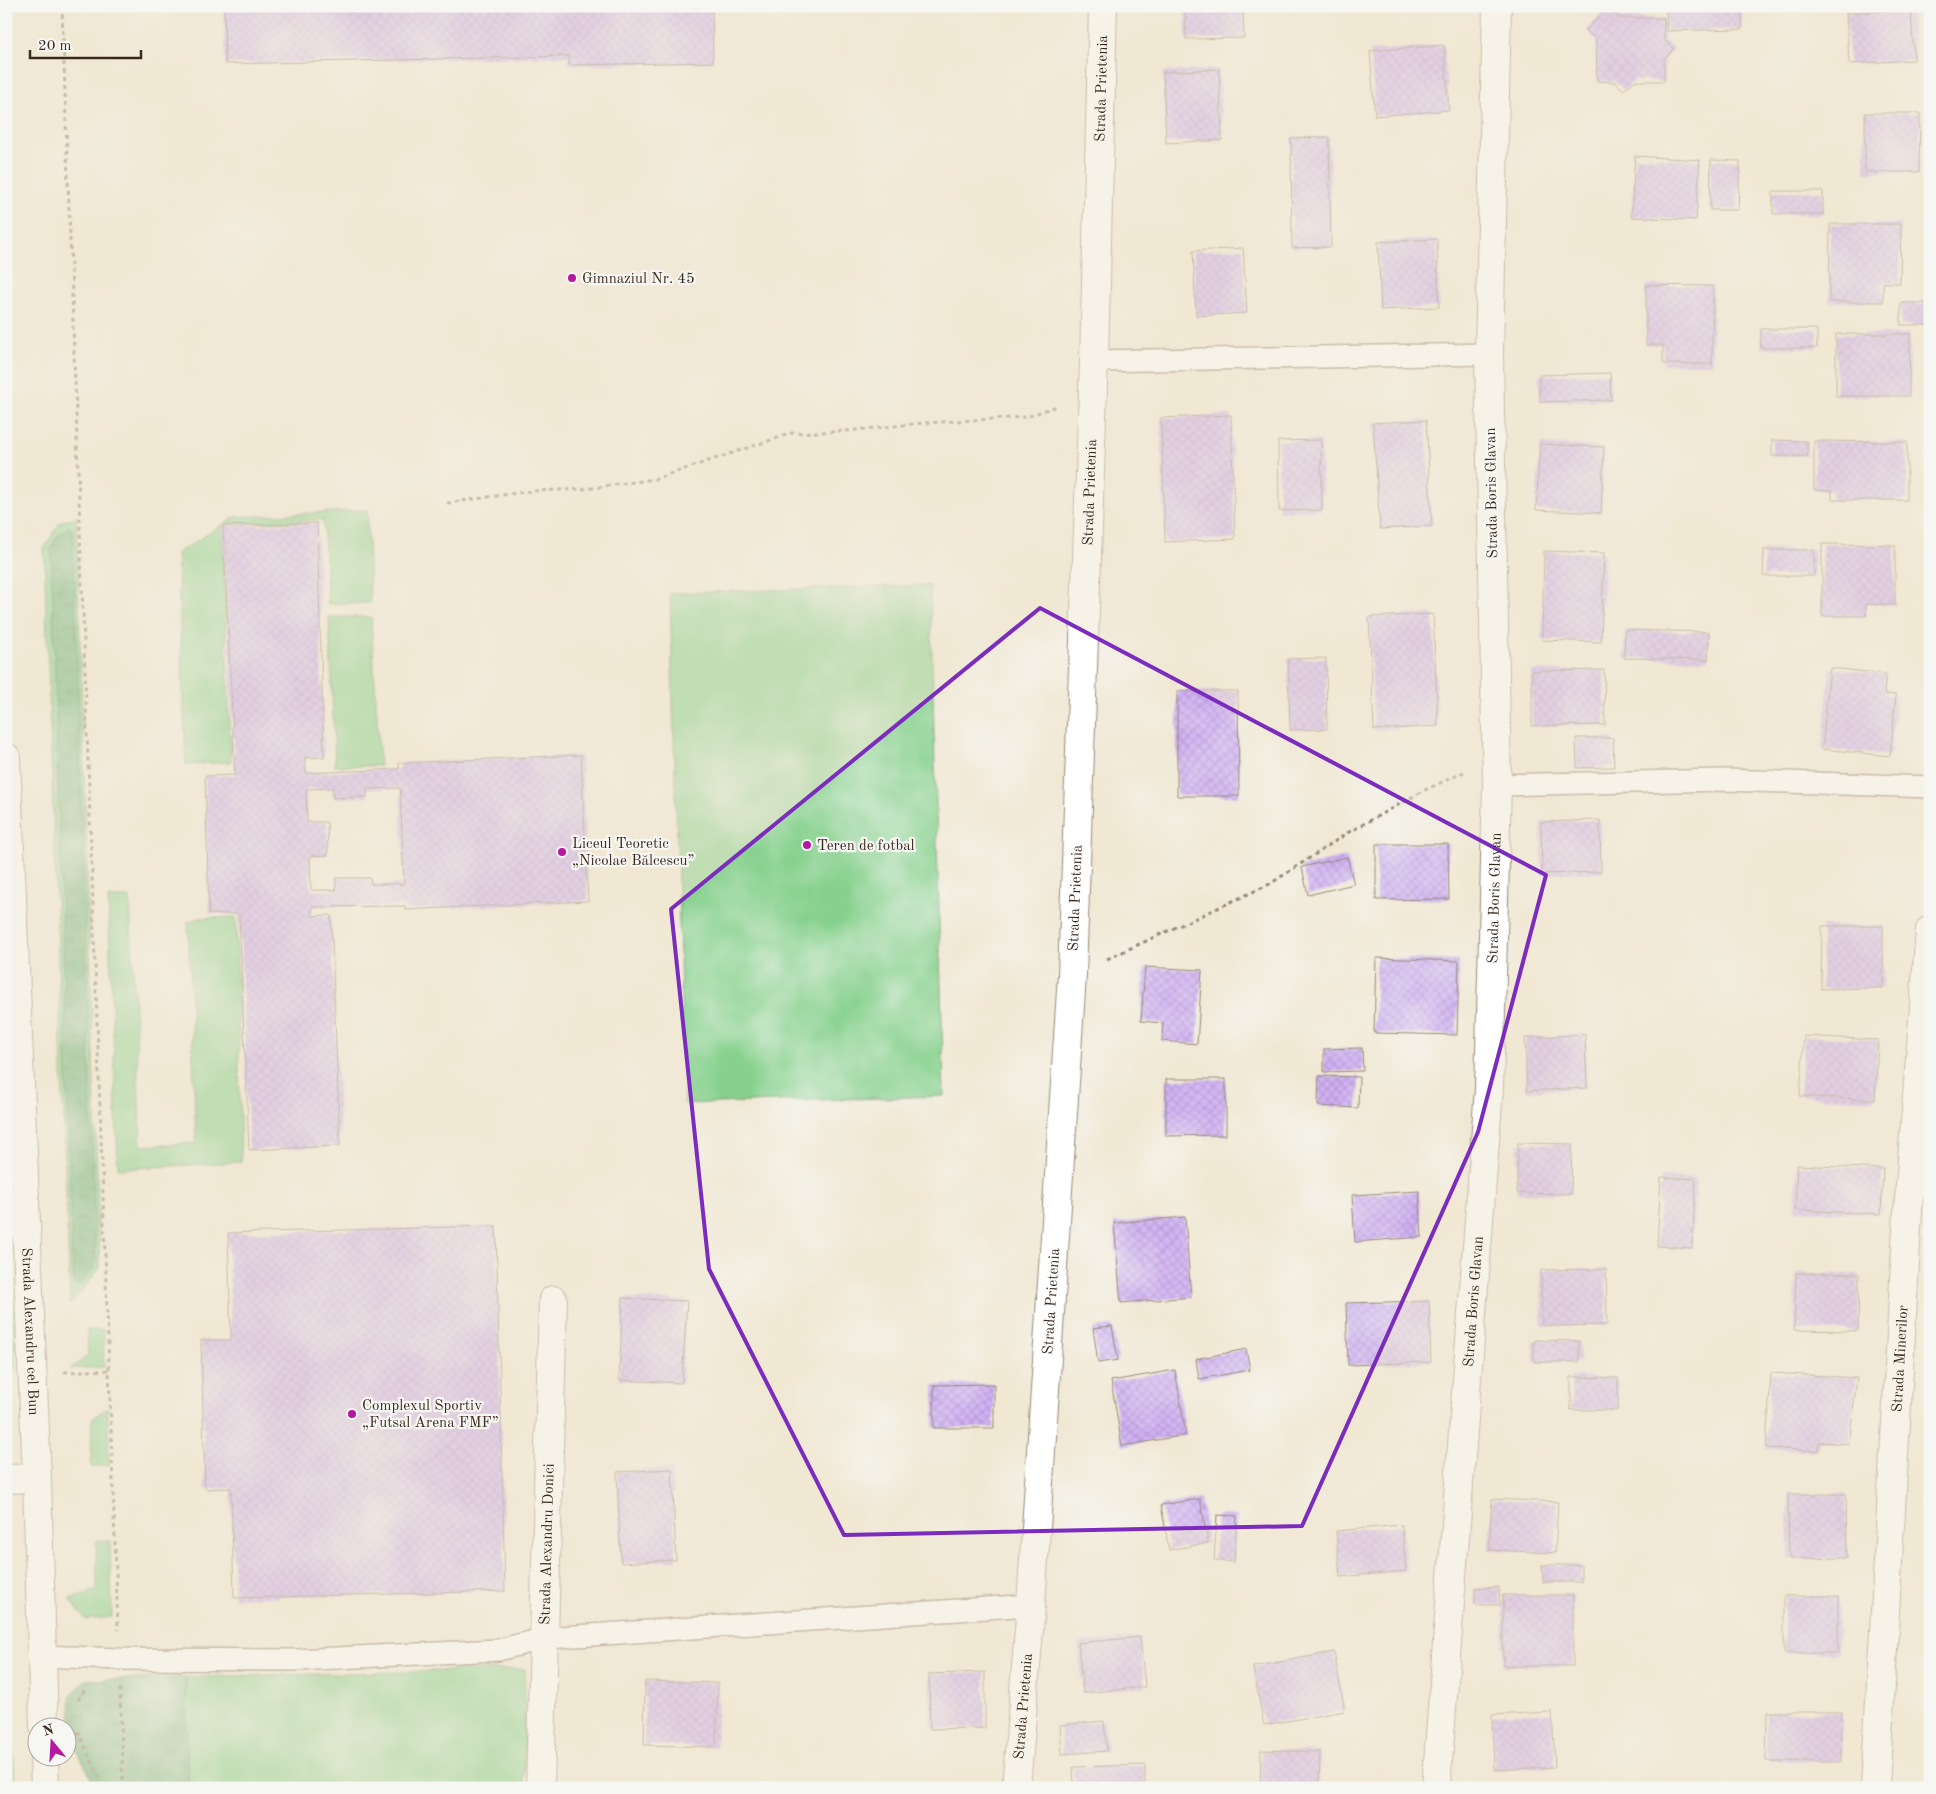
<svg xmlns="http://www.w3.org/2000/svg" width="1936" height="1794" font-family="'Old Standard TT',serif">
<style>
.green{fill:#87d18e;stroke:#617e56}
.forest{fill:url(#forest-crowns);stroke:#546e4c}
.building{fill:url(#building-cross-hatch);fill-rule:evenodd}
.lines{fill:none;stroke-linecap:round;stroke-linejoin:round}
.lane-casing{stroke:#968979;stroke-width:24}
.street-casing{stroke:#968979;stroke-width:30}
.secondary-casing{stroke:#968979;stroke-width:30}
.path{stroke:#968979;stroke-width:3;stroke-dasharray:4 4;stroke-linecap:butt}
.lane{stroke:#fff;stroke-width:21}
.street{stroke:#fff;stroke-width:28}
.secondary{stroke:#fff;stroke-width:28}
.marked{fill:none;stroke:#7b2cbf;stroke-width:4;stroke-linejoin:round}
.poi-dot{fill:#b5179e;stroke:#f6f6f2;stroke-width:2}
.labels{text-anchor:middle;stroke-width:4.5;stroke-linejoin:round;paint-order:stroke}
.street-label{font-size:15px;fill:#3b2a1e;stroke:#f6f6f2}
.poi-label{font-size:15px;fill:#3b2a1e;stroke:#f6f6f2;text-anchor:start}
</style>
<defs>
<pattern id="forest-crowns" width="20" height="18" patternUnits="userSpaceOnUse" patternTransform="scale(1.25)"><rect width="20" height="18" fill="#6db379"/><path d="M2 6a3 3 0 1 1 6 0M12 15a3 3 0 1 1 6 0" fill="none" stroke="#5b9263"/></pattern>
<pattern id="building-cross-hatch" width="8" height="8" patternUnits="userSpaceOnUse" patternTransform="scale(1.25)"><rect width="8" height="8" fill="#d0b1f4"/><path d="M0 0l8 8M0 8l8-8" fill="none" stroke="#b498d1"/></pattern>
</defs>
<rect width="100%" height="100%" fill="#f6f6f2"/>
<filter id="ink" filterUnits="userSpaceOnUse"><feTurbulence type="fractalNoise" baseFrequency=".02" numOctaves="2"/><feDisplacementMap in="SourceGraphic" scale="10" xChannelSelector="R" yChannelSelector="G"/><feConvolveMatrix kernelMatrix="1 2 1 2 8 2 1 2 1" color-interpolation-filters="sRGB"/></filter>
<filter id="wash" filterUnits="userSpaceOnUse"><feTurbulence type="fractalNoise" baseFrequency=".0096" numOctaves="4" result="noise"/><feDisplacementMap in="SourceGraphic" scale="20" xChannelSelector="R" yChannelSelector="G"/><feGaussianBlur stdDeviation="1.12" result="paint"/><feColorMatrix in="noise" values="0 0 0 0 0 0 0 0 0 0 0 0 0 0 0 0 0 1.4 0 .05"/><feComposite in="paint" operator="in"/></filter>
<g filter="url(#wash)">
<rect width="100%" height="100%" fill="#f1e8d4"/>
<path class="green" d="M 367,510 L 370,603 L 328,604 L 323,520 L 227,524 L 222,527 L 231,762 L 186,765 L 177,553 L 235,517 Z
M 76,517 L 100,1268 L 70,1305 L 44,549 L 60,522 Z
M 930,585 L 944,1096 L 684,1104 L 670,593 Z
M 329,617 L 371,617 L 380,766 L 335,766 Z
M 108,898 L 130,898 L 141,1146 L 196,1143 L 188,922 L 199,918 L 236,917 L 241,1162 L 118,1169 Z
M 6,1110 L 15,1369 L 6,1369 Z
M 87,1330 L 103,1330 L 104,1367 L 70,1369 L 88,1356 Z
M 108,1407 L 109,1465 L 91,1467 L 92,1419 Z
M 96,1541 L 110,1541 L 112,1617 L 86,1620 L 69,1599 L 97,1590 Z
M 525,1669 L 524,1788 L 188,1788 L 186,1677 Z
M 6,1691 L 12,1705 L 15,1788 L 6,1788 Z"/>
<path class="forest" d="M 70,527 L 73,533 L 96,1266 L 79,1285 L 74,1282 L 72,1260 L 51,548 L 59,533 Z
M 186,1677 L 188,1788 L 92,1788 L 92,1780 L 71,1738 L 70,1696 L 85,1680 Z"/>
<g id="blocks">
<path class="building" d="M 224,6 L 712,6 L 713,62 L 569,65 L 569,56 L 225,64 Z
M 1185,6 L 1243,6 L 1244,38 L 1186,39 Z
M 1666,6 L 1742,6 L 1742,29 L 1667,31 Z
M 1608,8 L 1619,18 L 1664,18 L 1664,40 L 1674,49 L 1664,59 L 1664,81 L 1634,81 L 1624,90 L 1615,82 L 1597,81 L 1596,40 L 1586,30 Z
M 1911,9 L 1914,60 L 1849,64 L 1846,13 Z
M 1444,45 L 1449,110 L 1375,116 L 1370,51 Z
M 1219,69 L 1222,140 L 1166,143 L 1163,72 Z
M 1865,113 L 1920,113 L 1919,172 L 1865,172 Z
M 1329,137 L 1331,247 L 1292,248 L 1291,138 Z
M 1635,156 L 1700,160 L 1696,220 L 1631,217 Z
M 1711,160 L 1740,161 L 1738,210 L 1710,210 Z
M 1773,191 L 1823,191 L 1823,214 L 1773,214 Z
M 1830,224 L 1901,224 L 1900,283 L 1883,283 L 1883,302 L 1829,302 Z
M 1437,239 L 1439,307 L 1381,310 L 1378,242 Z
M 1243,248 L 1247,313 L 1196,316 L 1193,251 Z
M 1646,285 L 1713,286 L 1712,364 L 1663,364 L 1663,345 L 1646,345 Z
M 1901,303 L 1930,303 L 1930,325 L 1901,325 Z
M 1761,329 L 1817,329 L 1817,348 L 1761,348 Z
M 1836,334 L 1910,334 L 1909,396 L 1836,396 Z
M 1610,373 L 1611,400 L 1540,402 L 1539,375 Z
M 1231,415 L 1235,539 L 1165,542 L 1161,418 Z
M 1426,420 L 1432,526 L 1380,529 L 1373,423 Z
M 1321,440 L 1322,510 L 1279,511 L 1278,441 Z
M 1772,440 L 1807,441 L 1807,456 L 1772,456 Z
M 1814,441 L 1907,442 L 1907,500 L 1832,500 L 1832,491 L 1814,490 Z
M 1540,444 L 1604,447 L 1601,513 L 1536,510 Z
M 317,523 L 324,757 L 305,758 L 306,773 L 399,769 L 399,763 L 581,755 L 588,901 L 405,910 L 405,906 L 312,907 L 312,916 L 331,915 L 340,1146 L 249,1150 L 239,914 L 209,914 L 205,776 L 235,775 L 223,526 ZM 333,788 L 333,798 L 367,797 L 367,789 L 400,788 L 404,884 L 371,884 L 370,878 L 336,878 L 336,890 L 311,890 L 310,856 L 328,855 L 327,822 L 307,822 L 306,789 Z
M 1822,544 L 1895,545 L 1895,605 L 1866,604 L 1866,616 L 1822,616 Z
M 1764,550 L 1814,550 L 1814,576 L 1763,576 Z
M 1544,551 L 1604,553 L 1601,642 L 1542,640 Z
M 1433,614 L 1438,726 L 1374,730 L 1369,617 Z
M 1625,630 L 1709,632 L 1708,660 L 1624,658 Z
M 1326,658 L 1327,729 L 1290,730 L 1288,659 Z
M 1830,668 L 1886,674 L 1884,694 L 1896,695 L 1890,756 L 1822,749 Z
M 1604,670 L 1605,725 L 1532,726 L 1532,671 Z
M 1177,691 L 1238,691 L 1239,796 L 1177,796 Z
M 1576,738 L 1613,738 L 1614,767 L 1577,768 Z
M 1600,820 L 1601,872 L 1542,874 L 1541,822 Z
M 1376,844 L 1448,844 L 1449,899 L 1376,900 Z
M 1347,857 L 1354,884 L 1308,895 L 1302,867 Z
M 1822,926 L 1883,926 L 1883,988 L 1821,989 Z
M 1376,958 L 1459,961 L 1457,1035 L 1374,1033 Z
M 1145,967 L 1202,970 L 1197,1044 L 1162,1041 L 1163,1023 L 1141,1021 Z
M 1585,1034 L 1587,1088 L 1527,1091 L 1525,1038 Z
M 1804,1036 L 1878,1040 L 1875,1100 L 1800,1096 Z
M 1362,1048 L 1363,1071 L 1324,1072 L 1324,1049 Z
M 1319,1076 L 1359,1077 L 1358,1108 L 1318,1106 Z
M 1166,1079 L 1226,1079 L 1226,1135 L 1166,1136 Z
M 1518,1143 L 1572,1144 L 1571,1194 L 1517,1193 Z
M 1797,1165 L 1883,1169 L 1881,1214 L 1795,1210 Z
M 1661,1177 L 1696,1179 L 1692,1248 L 1657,1246 Z
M 1419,1191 L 1422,1237 L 1355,1242 L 1352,1195 Z
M 1185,1217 L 1191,1297 L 1121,1303 L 1114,1223 Z
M 496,1226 L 505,1591 L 234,1598 L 231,1488 L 205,1489 L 201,1340 L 231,1340 L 228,1233 Z
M 1606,1269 L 1607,1325 L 1542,1326 L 1541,1270 Z
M 1796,1273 L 1859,1274 L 1858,1331 L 1794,1330 Z
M 623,1298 L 687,1301 L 682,1383 L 619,1380 Z
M 1429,1301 L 1431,1362 L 1348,1365 L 1346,1303 Z
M 1112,1326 L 1118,1360 L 1098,1363 L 1093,1328 Z
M 1534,1340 L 1579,1341 L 1579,1362 L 1534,1362 Z
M 1246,1349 L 1250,1370 L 1199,1379 L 1196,1359 Z
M 1175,1370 L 1186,1435 L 1122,1446 L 1111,1381 Z
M 1771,1373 L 1857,1378 L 1849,1444 L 1819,1442 L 1818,1451 L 1766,1448 Z
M 1571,1377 L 1618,1378 L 1618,1410 L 1571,1410 Z
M 994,1384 L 994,1428 L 934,1428 L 934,1385 Z
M 672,1469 L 676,1560 L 621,1563 L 617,1472 Z
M 1788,1494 L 1846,1494 L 1847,1558 L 1789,1559 Z
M 1200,1499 L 1208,1543 L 1169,1550 L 1161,1505 Z
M 1492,1499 L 1558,1502 L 1555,1553 L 1489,1550 Z
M 1217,1515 L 1237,1516 L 1234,1562 L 1214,1560 Z
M 1402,1525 L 1406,1571 L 1340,1577 L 1336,1531 Z
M 1542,1565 L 1581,1565 L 1581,1582 L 1543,1582 Z
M 1499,1587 L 1500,1605 L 1475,1605 L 1475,1588 Z
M 1503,1595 L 1573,1595 L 1573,1666 L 1503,1666 Z
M 1784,1596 L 1838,1596 L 1838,1653 L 1784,1653 Z
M 1928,1614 L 1930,1614 L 1930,1656 L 1926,1656 Z
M 1140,1637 L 1145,1687 L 1083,1693 L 1078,1643 Z
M 1334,1652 L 1345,1711 L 1264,1725 L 1253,1667 Z
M 985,1672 L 985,1728 L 930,1729 L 929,1674 Z
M 645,1681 L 718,1683 L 716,1747 L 644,1745 Z
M 1552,1712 L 1555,1767 L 1494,1770 L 1492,1715 Z
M 1767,1712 L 1842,1712 L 1841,1761 L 1766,1761 Z
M 1104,1721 L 1107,1751 L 1062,1754 L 1060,1725 Z
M 1261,1750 L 1320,1752 L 1319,1788 L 1260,1788 Z
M 1145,1765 L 1145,1788 L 1074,1788 L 1073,1767 Z"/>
</g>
</g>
<g filter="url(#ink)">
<use href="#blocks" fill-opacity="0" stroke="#968979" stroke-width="1"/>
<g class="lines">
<defs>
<path id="lane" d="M 1094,361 L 1489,354
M 1497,785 L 1725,780 L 1930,787
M 42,1656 L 119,1659 L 296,1660 L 498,1650 L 546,1638 L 1031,1605"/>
<g id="street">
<path d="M 6,1479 L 37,1478"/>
<path id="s1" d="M 540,1788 L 553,1300"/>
<path id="s2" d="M 1016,1788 L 1031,1605 L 1072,975 L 1094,361 L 1103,6"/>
<path id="s3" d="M 1436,1788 L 1489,1089 L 1497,785 L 1489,354 L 1497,6"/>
<path id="s4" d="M 1875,1788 L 1908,1211 L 1930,930"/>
</g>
<g id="secondary">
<path id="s5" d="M 6,757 L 37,1478 L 44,1726"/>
<path d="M 44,1756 L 45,1788"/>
</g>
</defs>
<use href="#lane" class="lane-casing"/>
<use href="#street" class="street-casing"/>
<use href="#secondary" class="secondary-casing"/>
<path class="path" d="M 62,6 L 118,1630
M 447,503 L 531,491 L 585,489 L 655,479 L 792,433 L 846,431 L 923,423 L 1027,417 L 1059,405
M 1107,959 L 1270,884 L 1349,832 L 1423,791 L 1464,772
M 64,1372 L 109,1370
M 120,1688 L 123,1788
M 78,1700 L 86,1688
M 78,1731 L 100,1779 L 100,1788"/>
<use href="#lane" class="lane"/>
<use href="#street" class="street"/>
<use href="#secondary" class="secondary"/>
</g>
</g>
<path d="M0 0H1936V1794H0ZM 1040,608 L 1546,875 L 1478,1132 L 1302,1526 L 844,1535 L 709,1269 L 671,909 Z" fill="#f1e8d4" fill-opacity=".55" fill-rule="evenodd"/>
<path class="marked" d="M 1040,608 L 1546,875 L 1478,1132 L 1302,1526 L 844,1535 L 709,1269 L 671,909 Z"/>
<g class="poi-dot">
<circle cx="572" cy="278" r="5"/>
<circle cx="807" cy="845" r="5"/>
<circle cx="562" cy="852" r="5"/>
<circle cx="352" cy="1414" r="5"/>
</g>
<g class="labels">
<g class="street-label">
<text dy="5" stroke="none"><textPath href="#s2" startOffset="1702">Strada Prietenia</textPath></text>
<text dy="5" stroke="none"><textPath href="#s2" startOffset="1298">Strada Prietenia</textPath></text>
<text transform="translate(1491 493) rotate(-91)" y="5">Strada Boris Glavan</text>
<text dy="5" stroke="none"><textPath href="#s2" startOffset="892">Strada Prietenia</textPath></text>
<text dy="5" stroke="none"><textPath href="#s3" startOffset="892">Strada Boris Glavan</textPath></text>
<text dy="5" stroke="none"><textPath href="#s2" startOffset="488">Strada Prietenia</textPath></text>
<text dy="5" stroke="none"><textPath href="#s3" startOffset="488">Strada Boris Glavan</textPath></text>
<text dy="5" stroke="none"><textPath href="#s5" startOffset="575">Strada Alexandru cel Bun</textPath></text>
<text dy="5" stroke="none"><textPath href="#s4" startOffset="430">Strada Minerilor</textPath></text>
<text dy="5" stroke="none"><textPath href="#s1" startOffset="244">Strada Alexandru Donici</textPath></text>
<text dy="5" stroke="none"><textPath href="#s2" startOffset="82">Strada Prietenia</textPath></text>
</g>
<g class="poi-label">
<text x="582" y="283">Gimnaziul Nr. 45</text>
<text x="572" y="848">Liceul Teoretic<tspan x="572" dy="17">„Nicolae Bălcescu”</tspan></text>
<text x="817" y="850">Teren de fotbal</text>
<text x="362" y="1410">Complexul Sportiv<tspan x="362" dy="17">„Futsal Arena FMF”</tspan></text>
</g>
</g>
<rect width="1936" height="1794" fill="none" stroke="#f6f6f2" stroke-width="25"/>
<g transform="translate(52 1742) rotate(342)"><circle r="24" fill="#f6f6f2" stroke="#aba49d"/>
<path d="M0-4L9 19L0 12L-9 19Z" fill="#b5179e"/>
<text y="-8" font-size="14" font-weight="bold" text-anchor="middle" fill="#3b2a1e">N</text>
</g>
<path d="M30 50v8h111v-8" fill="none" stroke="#3b2a1e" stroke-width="2.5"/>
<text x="38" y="50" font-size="15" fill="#3b2a1e" stroke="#f6f6f2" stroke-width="4" paint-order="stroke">20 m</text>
</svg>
